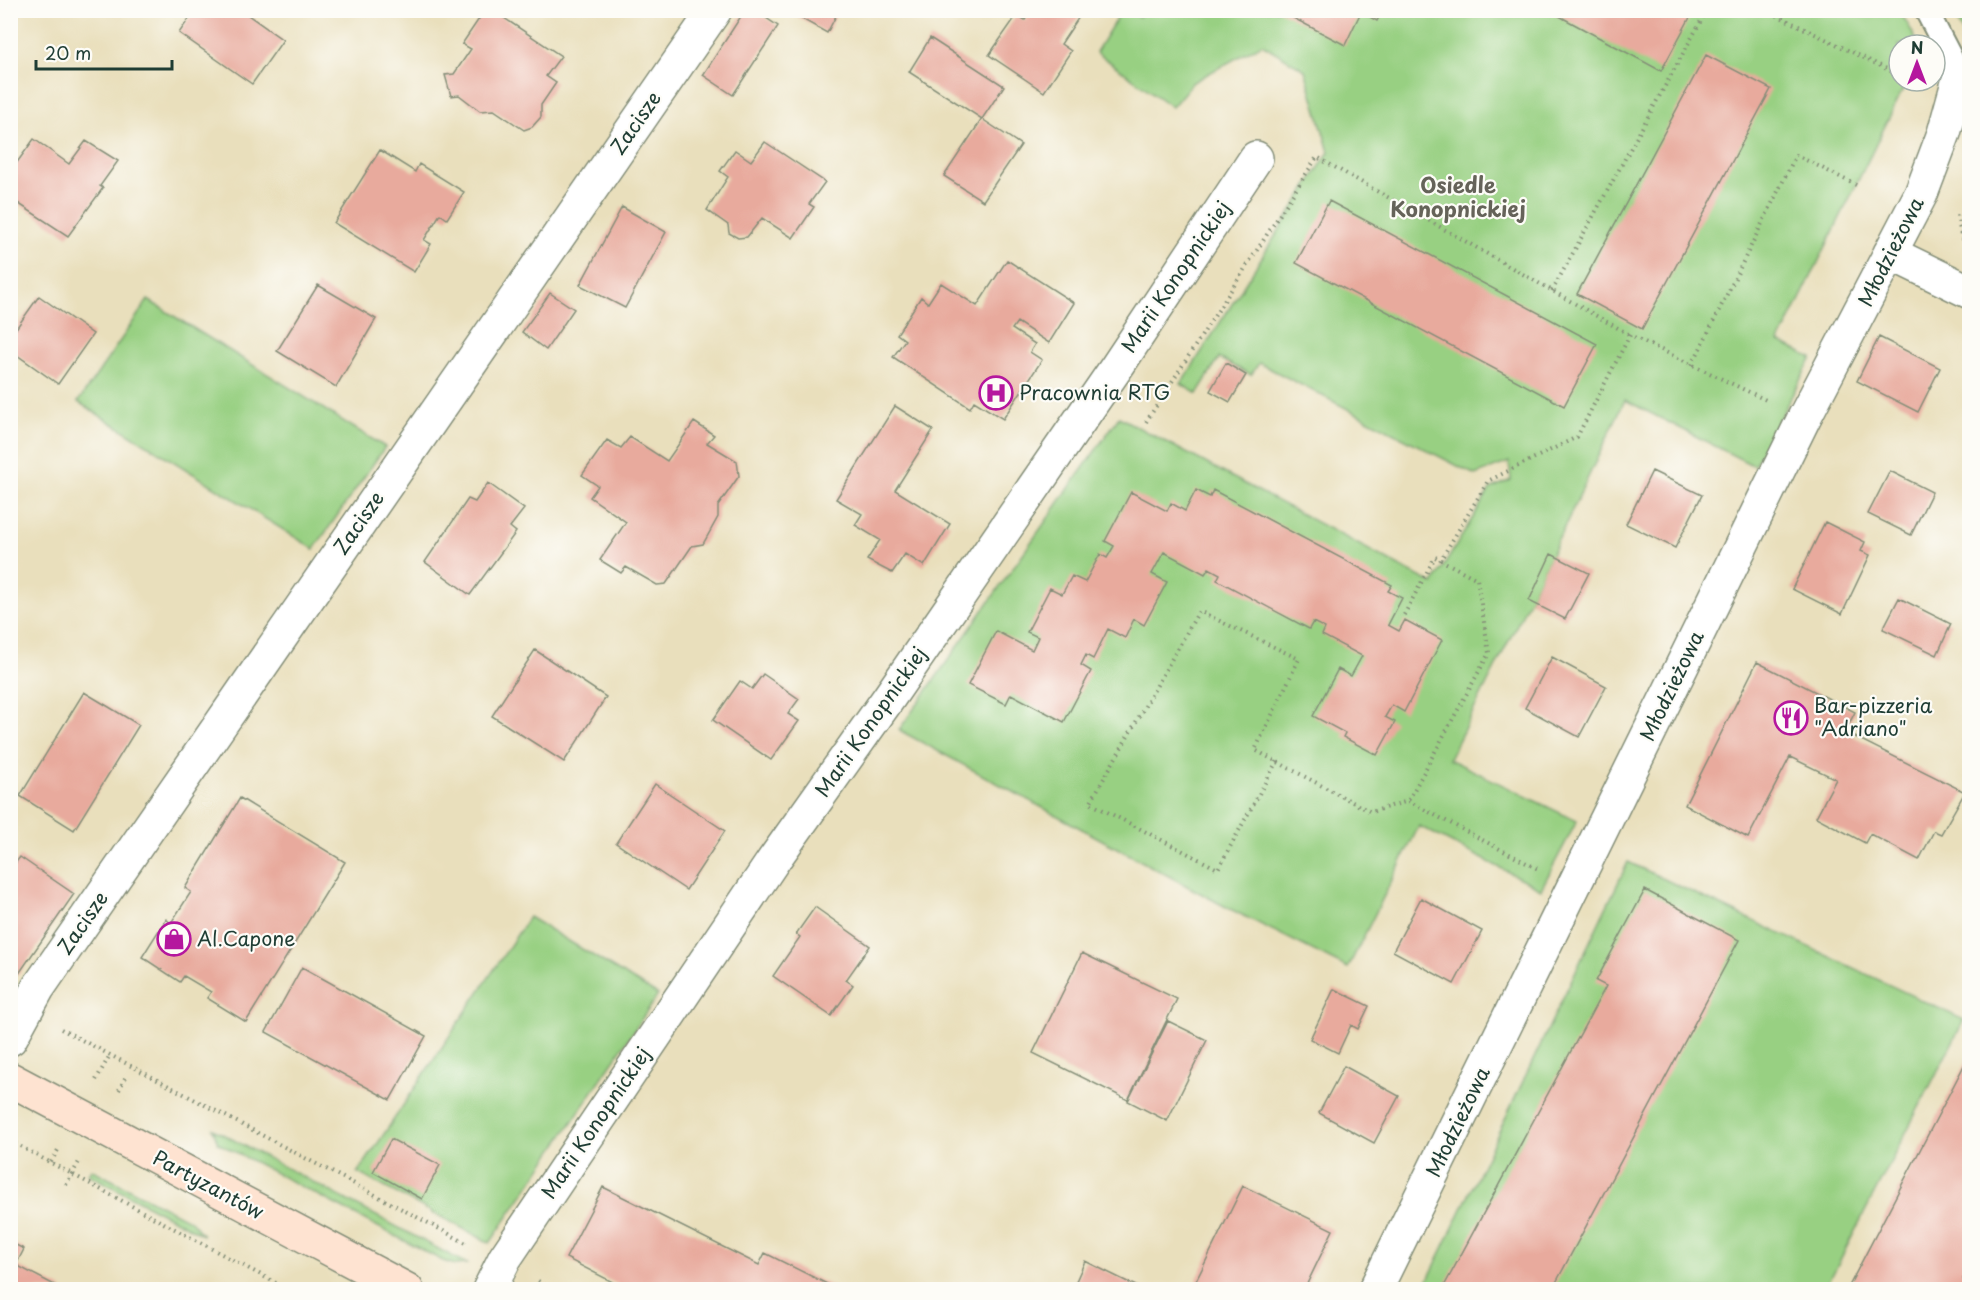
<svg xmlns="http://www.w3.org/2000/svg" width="1980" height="1300" font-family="'Playpen Sans',sans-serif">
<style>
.green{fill:#98d082;stroke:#5c865b;stroke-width:1.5}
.building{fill:#e8aa9d}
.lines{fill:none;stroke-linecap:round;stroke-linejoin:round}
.lane-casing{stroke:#848e78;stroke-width:26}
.street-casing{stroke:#848e78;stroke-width:36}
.secondary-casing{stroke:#848e78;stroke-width:36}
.path{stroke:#848e78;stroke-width:4;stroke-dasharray:1.5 4.5;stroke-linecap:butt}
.lane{stroke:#fff;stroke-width:22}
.street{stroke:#fff;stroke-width:33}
.secondary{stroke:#fee3d1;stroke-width:33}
.labels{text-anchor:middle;stroke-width:4.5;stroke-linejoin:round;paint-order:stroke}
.street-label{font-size:20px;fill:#1f3d34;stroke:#fdfcf7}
.poi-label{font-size:20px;fill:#1f3d34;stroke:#fdfcf7;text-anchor:start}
.neighbourhood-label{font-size:21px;font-weight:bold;fill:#656359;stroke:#fdfcf7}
</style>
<rect width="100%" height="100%" fill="#fdfcf7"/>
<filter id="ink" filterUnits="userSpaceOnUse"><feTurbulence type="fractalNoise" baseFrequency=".0167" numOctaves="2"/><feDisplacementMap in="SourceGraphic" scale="12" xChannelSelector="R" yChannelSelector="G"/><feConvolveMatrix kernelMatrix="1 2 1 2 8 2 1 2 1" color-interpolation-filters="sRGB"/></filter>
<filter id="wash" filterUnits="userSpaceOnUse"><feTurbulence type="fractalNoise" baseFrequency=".008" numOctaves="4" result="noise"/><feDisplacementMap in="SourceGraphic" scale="24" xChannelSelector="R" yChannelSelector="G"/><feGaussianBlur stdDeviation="1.35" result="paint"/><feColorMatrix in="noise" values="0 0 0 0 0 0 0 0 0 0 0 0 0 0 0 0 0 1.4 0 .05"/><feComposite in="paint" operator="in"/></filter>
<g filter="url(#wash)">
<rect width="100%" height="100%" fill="#e9dfbc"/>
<path class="green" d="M 1143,10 L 1897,10 L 1906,21 L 1919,45 L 1899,45 L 1899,81 L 1907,81 L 1779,342 L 1812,358 L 1754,466 L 1625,400 L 1529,601 L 1449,759 L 1577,821 L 1541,889 L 1419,826 L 1348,968 L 1226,907 L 899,730 L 1119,417 L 1433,584 L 1490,489 L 1511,480 L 1509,462 L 1475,475 L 1259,363 L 1251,375 L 1219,358 L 1197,394 L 1181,384 L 1329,152 L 1305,70 L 1262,44 L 1193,82 L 1172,107 L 1096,52 L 1121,11 L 1128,11 L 1139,17 Z
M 1952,11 L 1969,11 L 1969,42 L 1960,28 Z
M 148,300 L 385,447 L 314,549 L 78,402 Z
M 1628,862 L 1964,1020 L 1825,1289 L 1423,1290 Z
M 529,917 L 658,995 L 490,1243 L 358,1173 Z
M 213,1129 L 467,1264 L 455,1265 L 443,1261 L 218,1143 Z
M 91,1169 L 191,1221 L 203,1235 L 88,1174 Z"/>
<g id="blocks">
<path class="building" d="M 195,10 L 241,10 L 283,40 L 252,84 L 179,33 Z
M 485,10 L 492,10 L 561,56 L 546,76 L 556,83 L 541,105 L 541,117 L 532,127 L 524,130 L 494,110 L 480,111 L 459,95 L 451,96 L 445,75 L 454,74 L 471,49 L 462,44 Z
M 745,10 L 754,10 L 778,26 L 733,95 L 703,75 Z
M 786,10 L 839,10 L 827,33 Z
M 1032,10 L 1076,10 L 1081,14 L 1061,44 L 1071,51 L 1044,92 L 989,55 L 1017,15 L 1025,20 Z
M 1278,10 L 1383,10 L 1377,21 L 1361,12 L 1345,45 Z
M 1548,10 L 1694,10 L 1661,71 Z
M 930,38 L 1004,86 L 982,119 L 909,72 Z
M 1706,55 L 1771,89 L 1642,329 L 1577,294 Z
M 982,119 L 1021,145 L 983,201 L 944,176 Z
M 34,139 L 69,164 L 86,141 L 118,161 L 100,186 L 103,188 L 68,236 L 10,198 L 10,172 Z
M 765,142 L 825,182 L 809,204 L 814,207 L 793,238 L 762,218 L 747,237 L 738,238 L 729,233 L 728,225 L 707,210 L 728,177 L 720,171 L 735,150 L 751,161 Z
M 380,150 L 415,172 L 419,164 L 464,192 L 447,219 L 440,214 L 424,240 L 431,244 L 414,272 L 334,223 Z
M 1329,201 L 1597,344 L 1564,406 L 1296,263 Z
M 622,207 L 666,232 L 625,308 L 580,285 Z
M 1007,260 L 1074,303 L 1049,343 L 1017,322 L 1012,329 L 1035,344 L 1030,352 L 1042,360 L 1003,419 L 974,401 L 970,408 L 893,357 L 905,340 L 897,334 L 921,297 L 928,303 L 941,283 L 977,306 Z
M 318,285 L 376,319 L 336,387 L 277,351 Z
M 550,293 L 574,309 L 546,350 L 522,332 Z
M 39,296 L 93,334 L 58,384 L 10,350 L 10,337 Z
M 1879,337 L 1940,368 L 1918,412 L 1857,381 Z
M 1226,363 L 1246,375 L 1230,402 L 1210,391 Z
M 895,406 L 933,430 L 895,490 L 950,524 L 924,566 L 905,554 L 892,573 L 867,560 L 880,540 L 855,525 L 862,514 L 836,499 Z
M 694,422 L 714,435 L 707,443 L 737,461 L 739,476 L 718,506 L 718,517 L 703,544 L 692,546 L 666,584 L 657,585 L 626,567 L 621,573 L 600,560 L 626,522 L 590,497 L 598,486 L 582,475 L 607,440 L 621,448 L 630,437 L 667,461 Z
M 1652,471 L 1702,495 L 1675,548 L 1626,524 Z
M 1890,471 L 1932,492 L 1911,535 L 1868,514 Z
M 488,483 L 524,509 L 510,527 L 516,532 L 470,595 L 425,562 L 468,499 L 475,502 Z
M 1196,490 L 1210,497 L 1213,490 L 1392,585 L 1388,591 L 1402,598 L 1388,625 L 1399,631 L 1405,620 L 1442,640 L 1404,712 L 1392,705 L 1385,717 L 1395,722 L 1377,755 L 1343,737 L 1345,733 L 1313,716 L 1338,669 L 1351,676 L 1362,656 L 1322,635 L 1325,628 L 1313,622 L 1309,629 L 1217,580 L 1220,574 L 1209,568 L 1205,574 L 1164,552 L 1152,574 L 1167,582 L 1144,625 L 1134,619 L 1125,638 L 1108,629 L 1093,659 L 1086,655 L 1081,665 L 1091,671 L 1064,722 L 1011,694 L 1006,704 L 968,685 L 996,631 L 1032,650 L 1038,637 L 1027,632 L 1050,588 L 1062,594 L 1072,576 L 1085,582 L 1100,554 L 1107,558 L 1114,546 L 1105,541 L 1131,492 L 1167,511 L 1171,503 L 1185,511 Z
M 1825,522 L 1865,542 L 1861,551 L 1870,555 L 1842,614 L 1792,589 Z
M 1551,554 L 1589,573 L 1565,619 L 1529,601 Z
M 1899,598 L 1951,624 L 1937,655 L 1883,629 Z
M 535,650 L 606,697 L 564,762 L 492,716 Z
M 1552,657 L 1606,686 L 1579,737 L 1525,708 Z
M 1757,662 L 1855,712 L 1845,732 L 1965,792 L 1941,834 L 1934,831 L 1919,860 L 1870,834 L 1865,843 L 1816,817 L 1836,779 L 1790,757 L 1748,838 L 1685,805 Z
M 763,674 L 799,699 L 788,714 L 799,721 L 771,760 L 713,720 L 740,681 L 752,689 Z
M 84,692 L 139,725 L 74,830 L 20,796 Z
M 655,784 L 725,831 L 686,890 L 616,843 Z
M 240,798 L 345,862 L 246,1022 L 207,998 L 211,992 L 184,976 L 180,982 L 142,957 L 166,919 L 171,923 L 191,892 L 185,888 Z
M 20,857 L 74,894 L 18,975 L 10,970 L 10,870 Z
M 1645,890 L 1739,940 L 1552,1290 L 1442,1290 L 1606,986 L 1596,981 Z
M 1421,898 L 1482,931 L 1454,984 L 1393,951 Z
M 815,907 L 870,946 L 846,980 L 853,985 L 831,1016 L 773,976 L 800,937 L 796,934 Z
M 1082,953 L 1177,999 L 1128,1100 L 1033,1053 Z
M 302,967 L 426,1036 L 390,1100 L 266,1032 Z
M 1334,989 L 1369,1006 L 1358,1029 L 1351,1025 L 1338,1053 L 1310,1039 Z
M 1168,1021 L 1207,1040 L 1167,1121 L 1128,1101 Z
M 1970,1054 L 1970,1266 L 1963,1279 L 1970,1282 L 1970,1290 L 1847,1290 Z
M 1344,1066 L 1399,1096 L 1374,1143 L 1319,1113 Z
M 391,1139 L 440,1165 L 422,1199 L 373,1172 Z
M 1243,1186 L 1333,1230 L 1304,1290 L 1213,1290 L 1196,1281 Z
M 603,1187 L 759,1265 L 765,1253 L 833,1287 L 832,1290 L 628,1290 L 566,1258 Z
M 10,1242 L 24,1249 L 16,1265 L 64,1290 L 10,1290 Z
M 1085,1261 L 1144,1290 L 1072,1290 Z"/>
</g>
</g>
<g filter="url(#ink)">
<use href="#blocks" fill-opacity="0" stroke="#848e78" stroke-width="1.5"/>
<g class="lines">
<defs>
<path id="lane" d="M 1926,10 L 1951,58 L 1959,79"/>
<path id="street" d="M 1890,253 L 1970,292
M 10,1039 L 38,988 L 715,10
M 489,1290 L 505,1258 L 773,861 L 888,699 L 1116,368 L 1256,158
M 1375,1290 L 1804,418 L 1921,194 L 1944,133 L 1959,79"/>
<path id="secondary" d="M 10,1079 L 407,1290"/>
</defs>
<use href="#lane" class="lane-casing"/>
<use href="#street" class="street-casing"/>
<use href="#secondary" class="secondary-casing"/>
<path class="path" d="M 1766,10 L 1899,75
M 1957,215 L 1961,235 L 1964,243
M 1552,291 L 1707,10
M 1692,365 L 1796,155 L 1856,185
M 1146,422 L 1317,157 L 1630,335
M 1440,561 L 1488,481 L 1577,437 L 1630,335 L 1768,401
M 1404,615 L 1435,557 L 1477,579 L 1489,653 L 1408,801
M 1277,761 L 1218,869 L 1090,803 L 1199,611 L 1299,659 L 1255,750 L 1371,812 L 1408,801 L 1538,869
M 61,1029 L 468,1244
M 96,1080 L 110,1055
M 119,1090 L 126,1076
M 10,1141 L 289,1290
M 51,1162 L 58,1150
M 66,1185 L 79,1162
M 538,1281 L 553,1290"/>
<use href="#lane" class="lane"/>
<use href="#street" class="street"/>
<use href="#secondary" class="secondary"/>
</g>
</g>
<defs>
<symbol id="hospital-ring" viewBox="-11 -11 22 22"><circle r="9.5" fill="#fdfcf7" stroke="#b5179e" stroke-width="1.5"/><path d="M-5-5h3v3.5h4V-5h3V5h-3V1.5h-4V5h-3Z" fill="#b5179e"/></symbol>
<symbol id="restaurant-ring" viewBox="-11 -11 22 22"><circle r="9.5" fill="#fdfcf7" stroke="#b5179e" stroke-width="1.5"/><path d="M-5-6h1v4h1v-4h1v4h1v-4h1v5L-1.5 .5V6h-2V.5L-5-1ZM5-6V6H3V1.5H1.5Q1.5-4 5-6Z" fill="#b5179e"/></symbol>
<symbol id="shop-ring" viewBox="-11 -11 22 22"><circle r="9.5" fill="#fdfcf7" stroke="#b5179e" stroke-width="1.5"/><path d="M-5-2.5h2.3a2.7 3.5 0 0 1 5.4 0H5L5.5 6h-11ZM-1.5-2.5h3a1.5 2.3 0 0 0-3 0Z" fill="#b5179e"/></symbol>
</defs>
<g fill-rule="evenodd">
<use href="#hospital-ring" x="977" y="374" width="38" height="38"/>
<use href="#restaurant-ring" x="1772" y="699" width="38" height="38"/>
<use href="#shop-ring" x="155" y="920" width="38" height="38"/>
</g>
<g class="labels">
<g class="street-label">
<text transform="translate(636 123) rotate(-55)" y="7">Zacisze</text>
<text transform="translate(1891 252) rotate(-63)" y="7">Młodzieżowa</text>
<text transform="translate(1176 277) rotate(-56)" y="7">Marii Konopnickiej</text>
<text transform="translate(359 523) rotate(-55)" y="7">Zacisze</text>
<text transform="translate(1672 686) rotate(-64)" y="7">Młodzieżowa</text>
<text transform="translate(871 722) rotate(-55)" y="7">Marii Konopnickiej</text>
<text transform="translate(83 923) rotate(-55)" y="7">Zacisze</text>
<text transform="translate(1458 1122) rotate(-64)" y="7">Młodzieżowa</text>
<text transform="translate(596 1123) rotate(-56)" y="7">Marii Konopnickiej</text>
<text transform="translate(208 1185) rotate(28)" y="7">Partyzantów</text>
</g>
<g class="poi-label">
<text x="1019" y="400">Pracownia RTG</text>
<text x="1814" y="713">Bar-pizzeria<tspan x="1814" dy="23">"Adriano"</tspan></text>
<text x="197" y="946">Al.Capone</text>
</g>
<g class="neighbourhood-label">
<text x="1458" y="193">Osiedle<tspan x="1458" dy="24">Konopnickiej</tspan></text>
</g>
</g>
<rect width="1980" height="1300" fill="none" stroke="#fdfcf7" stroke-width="36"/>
<g transform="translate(1917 63)"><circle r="28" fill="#fdfcf7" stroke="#a4b0a9" stroke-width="1.5"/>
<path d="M0-4.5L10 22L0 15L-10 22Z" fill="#b5179e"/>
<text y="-9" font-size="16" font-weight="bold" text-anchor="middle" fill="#1f3d34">N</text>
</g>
<path d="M36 60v9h136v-9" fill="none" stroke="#1f3d34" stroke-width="3"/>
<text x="45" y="60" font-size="18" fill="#1f3d34" stroke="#fdfcf7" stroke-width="4.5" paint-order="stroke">20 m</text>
</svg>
